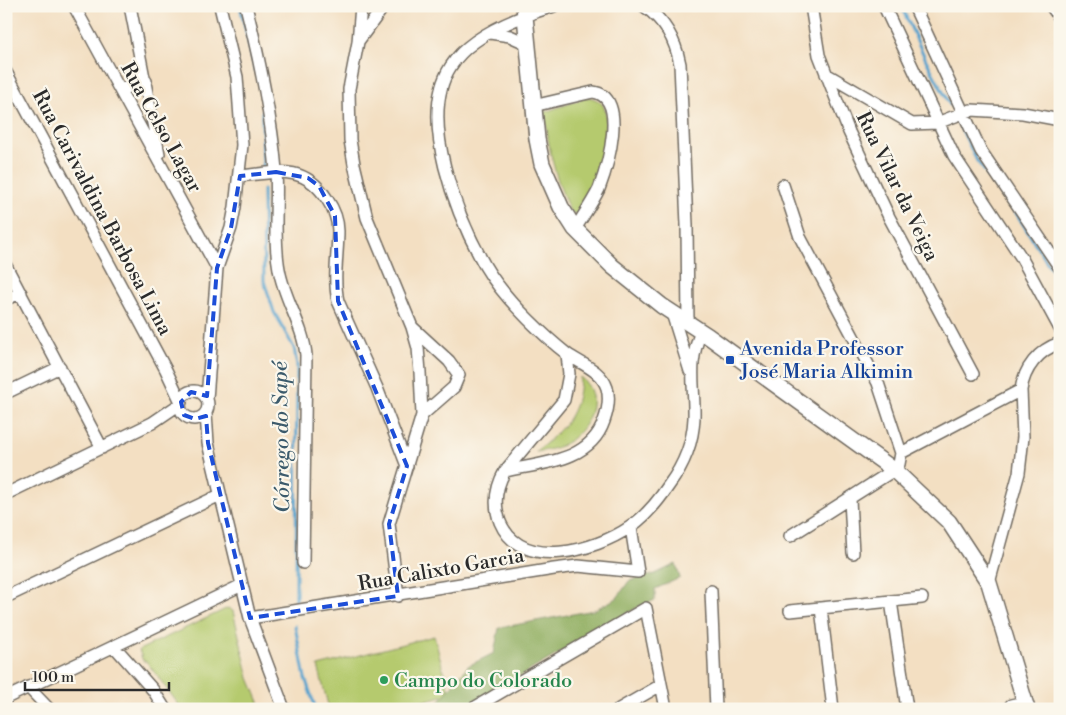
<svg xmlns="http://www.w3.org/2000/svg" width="1066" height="715" font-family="'Libre Bodoni',serif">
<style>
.green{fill:#b5ca6e;stroke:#707a4c}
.forest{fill:#90ae61;stroke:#5e6c46}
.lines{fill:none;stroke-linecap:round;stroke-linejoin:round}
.stream{stroke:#56a3ce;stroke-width:3}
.minor-casing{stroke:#716a60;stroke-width:14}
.tertiary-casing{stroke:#716a60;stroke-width:18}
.minor{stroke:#fff;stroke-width:11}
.tertiary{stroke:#fff;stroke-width:15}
.marked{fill:none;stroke:#1d4ed8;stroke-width:4;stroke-dasharray:10 6;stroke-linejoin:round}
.transit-dot{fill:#1a4fb4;stroke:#fbf7ec;stroke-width:2}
.leisure-dot{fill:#2e9e5b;stroke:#fbf7ec;stroke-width:2}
.labels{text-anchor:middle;stroke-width:4.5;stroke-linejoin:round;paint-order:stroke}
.street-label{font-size:20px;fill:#2b2b2b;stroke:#fbf7ec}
.transit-label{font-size:20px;fill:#164399;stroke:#fbf7ec;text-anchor:start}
.leisure-label{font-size:20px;fill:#27864d;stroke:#fbf7ec;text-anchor:start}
.water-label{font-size:21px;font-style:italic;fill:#3c5b6c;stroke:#fbf7ec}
</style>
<rect width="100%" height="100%" fill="#fbf7ec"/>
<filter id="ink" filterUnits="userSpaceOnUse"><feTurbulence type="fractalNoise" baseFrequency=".02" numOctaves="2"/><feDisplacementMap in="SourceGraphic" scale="10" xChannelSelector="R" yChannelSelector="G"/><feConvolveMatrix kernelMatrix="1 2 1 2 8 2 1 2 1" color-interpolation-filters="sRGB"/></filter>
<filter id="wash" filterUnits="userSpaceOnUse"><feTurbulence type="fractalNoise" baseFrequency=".0096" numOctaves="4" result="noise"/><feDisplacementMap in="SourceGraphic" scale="20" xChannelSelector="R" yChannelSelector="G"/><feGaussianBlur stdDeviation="1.12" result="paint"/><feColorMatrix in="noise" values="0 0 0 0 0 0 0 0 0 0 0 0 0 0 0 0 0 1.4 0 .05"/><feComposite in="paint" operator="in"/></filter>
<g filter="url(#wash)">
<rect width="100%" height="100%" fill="#f3dfc2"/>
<path class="green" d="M 588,97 C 594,98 601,101 604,107 C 613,126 592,202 576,214 L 570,212 C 555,177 548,150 545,112 Z
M 580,377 C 605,396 588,430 566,443 C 557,449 546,450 536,452 C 563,429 579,415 580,377 Z
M 228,608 L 233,611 L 249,678 L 262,709 L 182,709 L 146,661 L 143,661 L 139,650 Z
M 434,636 L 450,694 L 394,709 L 329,709 L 318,666 Z"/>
<path class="forest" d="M 676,564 L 680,578 L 655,589 L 655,600 L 640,606 L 464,709 L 433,709 L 468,666 L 494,653 L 499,628 L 594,610 L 617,598 L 629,581 L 655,574 Z"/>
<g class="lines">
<path class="stream" d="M 240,6 L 255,70
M 901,6 L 926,60 L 950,105
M 959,124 L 977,161 L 1011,205 L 1060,283
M 263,167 L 262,113 L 264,108
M 263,190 L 264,281 L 274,312 L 294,348 L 297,365 L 296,600
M 295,626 L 305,678 L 316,709"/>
</g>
</g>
<g filter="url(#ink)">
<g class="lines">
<defs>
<path id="minor" d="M 74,6 L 217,268
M 130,6 L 159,154
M 246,6 C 260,61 271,114 276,170 C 278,203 273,237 279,269 C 284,299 303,325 306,355 L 303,563
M 361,6 L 358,42 L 349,89 L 350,140 L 354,164 L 367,218 L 412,327 L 418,348 L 420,372 L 422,415 L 389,524 L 398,596
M 554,6 C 521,16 470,35 451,66 C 417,118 457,216 485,266 C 496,285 512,303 528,319 C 540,331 554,344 567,354 C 581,364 601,370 607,388 C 610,399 608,410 604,421 C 590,462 541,463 505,471 C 496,487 493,504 500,522 C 521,572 595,551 630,527 C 645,517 659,500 669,485 C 683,466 693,442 694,418 C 695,385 687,365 701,332
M 644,6 C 665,21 675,39 680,64 L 687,225 L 688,323
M 811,6 L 819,55 L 849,132 L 889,217 L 973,374
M 884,6 L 954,156 L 1021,257 L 1060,329
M 914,6 L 981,151 L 1060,268
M 1051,6 L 1060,18
M 490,33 L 510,36 L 528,44
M 359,40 L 384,6
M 6,72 L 166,370 L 181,402
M 826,74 L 912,124 L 937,123 L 971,110 L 1023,113 L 1060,120
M 120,90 L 146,81
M 533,106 L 593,92 C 629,96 607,168 599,189 C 592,203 583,216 575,229
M 240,176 C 277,172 304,164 327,199 C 333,208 338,220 338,231 C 338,254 333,278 338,301 L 377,388 L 407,466
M 783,185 L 800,237 L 878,383 L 901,453 L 899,464 L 894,470 L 790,536
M 6,266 L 102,448
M 6,299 L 21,293
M 672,313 L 690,371
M 412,327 L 449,361 L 459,375 L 454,387 L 422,415
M180 405a14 14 0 1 1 28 0a14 14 0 1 1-28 0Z
M 6,393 L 60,367
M 207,399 L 217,268 L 231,228 L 235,207 L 242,145 L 237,77 L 220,6
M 206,413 L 208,443 L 250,618 L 284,709
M 901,453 L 1021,390 C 1024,369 1038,350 1060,343
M 505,471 L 564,400 L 569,374 L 567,354
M 6,494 L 152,423 L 180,404
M 850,500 L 853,553
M 989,583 L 1019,473 L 1023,437 L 1021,390
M 711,591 L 716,709
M 6,597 L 220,495
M 891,601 L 907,709
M 821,608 L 833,709
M 790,611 L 922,598
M 250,618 L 554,569 L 578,566 L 638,572 L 631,527
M 114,646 L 153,690 L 165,709
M 28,687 L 49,709
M 6,698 L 242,585
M 1011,705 L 1025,702
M 472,709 L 646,608 L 666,709
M 619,709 L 661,685"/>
<path id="tertiary" d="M 524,6 L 537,139 L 542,164 L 561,207 L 575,229 L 612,266 L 662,306 L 708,336 L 894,470 L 949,522 L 989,583 L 1027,709"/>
</defs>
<use href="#minor" class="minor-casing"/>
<use href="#tertiary" class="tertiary-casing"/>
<use href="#minor" class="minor"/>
<use href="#tertiary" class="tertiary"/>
</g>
</g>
<path class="marked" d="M 276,172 L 308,178 L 319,186 L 335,216 L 338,301 L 407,466 L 389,524 L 398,596 L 250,618 L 208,443 L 206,416 L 195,419 L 184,415 L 181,402 L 191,392 L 207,396 L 217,268 L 231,228 L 240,176 Z"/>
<rect class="transit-dot" x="725" y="355" width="10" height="10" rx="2.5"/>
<circle class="leisure-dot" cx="384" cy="680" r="5"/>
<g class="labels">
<g class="street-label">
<text transform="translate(162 127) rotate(61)" y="7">Rua Celso Lagar</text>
<text transform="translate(898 186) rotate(64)" y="7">Rua Vilar da Veiga</text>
<text transform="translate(103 212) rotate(62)" y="7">Rua Carivaldina Barbosa Lima</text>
<text transform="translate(441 569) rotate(-10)" y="7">Rua Calixto Garcia</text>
</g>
<g class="transit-label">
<text x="740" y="355">Avenida Professor<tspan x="740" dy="23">José Maria Alkimin</tspan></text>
</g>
<g class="leisure-label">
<text x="394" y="687">Campo do Colorado</text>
</g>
<g class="water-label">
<text transform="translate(281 437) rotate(-91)" y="7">Córrego do Sapé</text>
</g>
</g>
<rect width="1066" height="715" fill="none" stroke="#fbf7ec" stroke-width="25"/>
<path d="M25 682v8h144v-8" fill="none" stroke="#2b2b2b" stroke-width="2.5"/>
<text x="32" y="682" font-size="15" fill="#2b2b2b" stroke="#fbf7ec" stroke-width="4" paint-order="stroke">100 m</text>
</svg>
